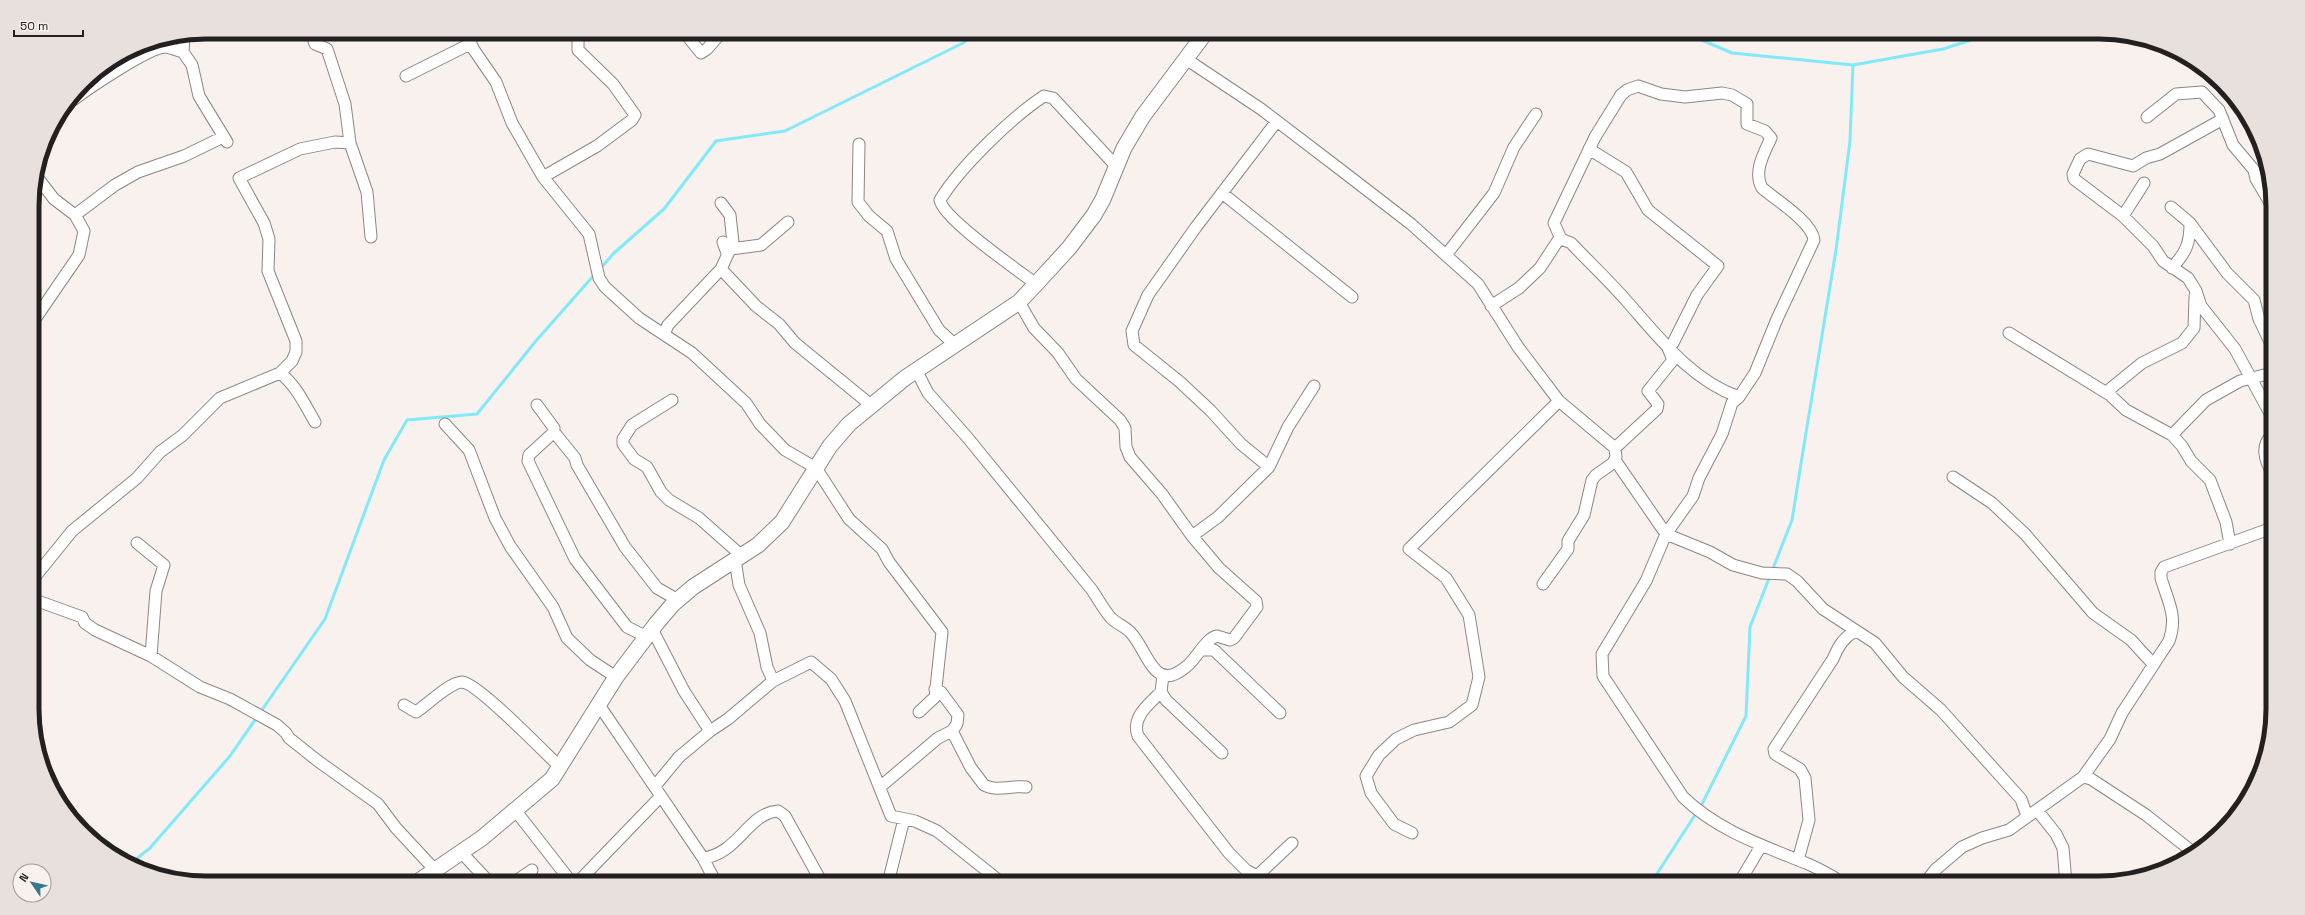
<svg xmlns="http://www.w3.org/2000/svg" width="2305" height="915" font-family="'Space Grotesk',sans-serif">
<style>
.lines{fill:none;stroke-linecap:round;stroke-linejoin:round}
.stream{stroke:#80e9fa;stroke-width:3}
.street-casing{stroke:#8d8683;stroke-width:13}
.secondary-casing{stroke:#8d8683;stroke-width:17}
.street{stroke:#fff;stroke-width:11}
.secondary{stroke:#fff;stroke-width:15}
.rim{fill:none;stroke:#23201f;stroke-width:5}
</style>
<rect width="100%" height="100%" fill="#f8f1ee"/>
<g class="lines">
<path class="stream" d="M 1683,32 L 1732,53 L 1853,65 L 1943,49 L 1996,32
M 600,269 L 614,253 L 664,209 L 716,141 L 785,131 L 963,43 L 976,32
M 1772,571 L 1792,520 L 1804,445 L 1836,250 L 1850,141 L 1853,65
M 1700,808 L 1746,716 L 1750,627 L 1770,576
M 130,864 L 150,848 L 230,756 L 325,619 L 384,460 L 407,420 L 477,414 L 535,342 L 595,274
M 1651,883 L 1697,812"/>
<defs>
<path id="street" d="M 311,32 L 315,44 L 327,49 L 345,104 L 350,143 L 367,192 L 371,237
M 465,32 L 474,50 L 496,82 L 512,123 L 543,177 L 589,234 L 599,278 L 605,287 L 639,318 L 692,353 L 746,403 L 760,424 L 785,450 L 816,468 L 849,519 L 882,549 L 889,562 L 942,632 L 935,697 L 919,712
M 684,32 L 701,53 L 707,49 L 722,32
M 183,52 L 184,36
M 1186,59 L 1261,109 L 1341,170 L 1411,224 L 1478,284 L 1518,347 L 1559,401 L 1615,448 L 1616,457 L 1613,463 L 1596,475 L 1592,480 L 1584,515 L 1568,541 L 1568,549 L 1543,584
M 406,76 L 470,44
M 73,100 C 89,88 148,48 165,47 C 170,47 178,51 183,52 L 192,65 L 199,96 L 227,142
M 2147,117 L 2176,94 L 2202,92 L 2219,110 L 2233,145 L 2254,170 L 2256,179 L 2272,206
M 2223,119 L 2160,154 L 2146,158 L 2133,166 L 2088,154 L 2080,159 L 2073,174 L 2074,179 L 2123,216 L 2153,246 L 2163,261 L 2188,278 L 2196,291 L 2201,306 L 2235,349 L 2272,417
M 859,144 L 858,202 L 869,216 L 887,231 L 896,259 L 939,330 L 954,344
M 1589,149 L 1626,172 L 1648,210 L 1718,266 L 1697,295 L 1673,343 L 1668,348
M 37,177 L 54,199 L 75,215 L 115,185 L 138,172 L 184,156 L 219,139
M 543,177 L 597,146 L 632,120 L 635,115 L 613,84 L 578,50 L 578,40 L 583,32
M 1222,193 L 1352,297
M 2171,207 L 2190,223 C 2190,244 2186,252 2172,268
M 2123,216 L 2144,183
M 2190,223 L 2227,273 L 2254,300 L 2259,319 L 2272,346
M 1561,239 L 1554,223 L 1595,137 L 1621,95 L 1627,90 L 1638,86 L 1661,94 L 1685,97 L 1722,93 L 1732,95 L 1747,104 L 1747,124 L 1765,131 L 1771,138 C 1764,153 1753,172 1762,188 C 1776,200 1812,222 1814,240 L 1777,319 L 1755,373 L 1739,397
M 723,242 L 727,253
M 731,249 L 761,245 L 788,222
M 1446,255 L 1494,193 L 1514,147 L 1536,114
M 721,269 L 756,306 L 779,324 L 795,343 L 871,405
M 1036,284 C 1018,270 943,219 940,200 C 960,167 1012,117 1044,96 L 1053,98 L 1116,166
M 2195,296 L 2194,328 L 2182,343 L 2142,363 L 2110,389 L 2110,395 L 2126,410 L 2172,435 L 2182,446 L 2191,461 L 2210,480 L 2226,522 L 2230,544
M 1491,306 L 1519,288 L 1540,268 L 1557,242 L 1561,239 L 1571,243 C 1588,261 1607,279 1624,298 C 1657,335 1690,380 1739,397 L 1732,403 L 1722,434 L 1699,478 L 1693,496 L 1666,534 L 1646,581 L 1602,654 L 1603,676 L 1683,797 C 1718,831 1764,846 1808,864 C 1820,869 1832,876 1843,883
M 33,322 L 79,255 L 84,231 L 75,215
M 2009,333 L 2110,395
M 664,334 L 668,325 L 721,269 L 733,243 L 730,215 L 721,203
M 916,370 L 928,393 L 967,437 L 1092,590 C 1098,599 1104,610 1111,618 C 1117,624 1126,627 1131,633 C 1148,651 1154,695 1187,666 C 1197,658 1206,638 1217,636 L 1230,640 L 1234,638 L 1257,607 L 1256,601 L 1219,568 L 1192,536 L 1162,494 L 1130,457 L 1126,447 L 1125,428 L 1120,420 L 1076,379 L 1058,353 L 1034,328 L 1019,302
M 280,373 C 296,385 305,405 315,422
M 672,400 L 632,425 L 623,439 L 623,444 L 634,459 L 647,467 L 661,492 L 669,500 L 699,518 L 742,556
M 537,405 L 554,428 L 554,432 L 529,455 L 528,461 L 575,559 L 627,627 L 647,637
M 445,424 L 469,450 L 495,518 L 510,546 L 553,607 L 567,638 L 590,660 L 616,677
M 554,432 L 575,458 L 577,465 L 625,547 L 657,588 L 678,600
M 2172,435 L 2206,400 L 2240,381 L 2272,373
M 2272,435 C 2260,446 2265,460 2272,473
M 1615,448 L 1657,409 L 1658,404 L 1648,391 L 1673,360 L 1668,348
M 1615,460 L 1666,534 L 1710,552 L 1733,565 L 1762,573 L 1787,574 L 1797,581 L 1823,609 L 1875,643 L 1903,677 L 1941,710 L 2021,799 L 2027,816
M 1269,467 L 1241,444 L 1211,411 L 1180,382 L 1134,345 L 1132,331 L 1148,295 L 1196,227 L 1277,121
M 1953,477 L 1992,503 L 2025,534 L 2093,613 L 2131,640 L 2153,664
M 1192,536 L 1218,517 L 1269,467 L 1288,427 L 1314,386
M 137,543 L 164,565 L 156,591 L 151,656
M 735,560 L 739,585 L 760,633 L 767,667 L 773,681
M 34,578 L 72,531 L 137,478 L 160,452 L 183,435 L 220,398 L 280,373 L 292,361 L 296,352 L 296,341 L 268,271 L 269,239 L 264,223 L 239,178 L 300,149 L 335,142 L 350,143
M 35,600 L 82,617 L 85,623 L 95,630 L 151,656 L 200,687 L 230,699 L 277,725 L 286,733 L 289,738 L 318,761 L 378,804 L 396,828 L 435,870
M 652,629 L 684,691 L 710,731
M 1202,650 L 1214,650 L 1280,713
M 1163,675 L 1161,692 L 1166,700 L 1222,753
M 1161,692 C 1149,704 1131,717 1138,736 L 1229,853 L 1246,870 L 1257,876 L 1292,843
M 404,705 L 416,712 C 427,705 450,682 462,682 C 478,683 545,753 560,767
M 599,705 L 703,858 L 716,883
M 952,731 L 971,768 L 984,785 C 997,792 1012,785 1026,787
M 2083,777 L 2091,779 L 2146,815 L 2194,853
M 655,786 L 679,757 L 710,731 L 728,719 L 773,681 L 811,662 L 831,679 L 845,701 L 891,816 L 915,821 L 937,831 L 1002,883
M 880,787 L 938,738 L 952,731 L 957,724 L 958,715 L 941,692 L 935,689
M 515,810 L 572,883
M 2037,810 L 2056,834 L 2063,848 L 2066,883
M 1412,833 L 1394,824 L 1371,793 L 1366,776 L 1379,755 L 1396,739 L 1414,730 L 1449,722 L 1472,705 L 1479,677 L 1469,615 L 1446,578 L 1409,549 L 1559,401
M 461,852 L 490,883
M 703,858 C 738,854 748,813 778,811 L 785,816 L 822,883
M 1798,860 L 1809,820 L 1805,778 L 1800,769 L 1775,754 L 1774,749 L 1833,659 C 1838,647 1843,638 1855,631
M 513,883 L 532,870
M 577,883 L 661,796
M 888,883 L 904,819
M 1739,883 L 1761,846
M 1925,883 L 1935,870 L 1962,847 L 1982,838 L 2009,830 L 2083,777 L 2110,739 L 2122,713 L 2169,641 C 2178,616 2168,602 2161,578 L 2161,572 L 2164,567 L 2272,528"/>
<path id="secondary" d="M 416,883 L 482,838 L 552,779 L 616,677 L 656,624 L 673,604 L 693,587 L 758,545 L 782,522 L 830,446 L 849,424 L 905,378 L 1019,302 L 1036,284 L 1069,248 L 1094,215 L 1103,199 L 1124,148 L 1143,116 L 1206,32"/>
</defs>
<use href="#street" class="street-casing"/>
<use href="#secondary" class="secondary-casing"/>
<use href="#street" class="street"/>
<use href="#secondary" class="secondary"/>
</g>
<path d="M0 0H2305V915H0ZM206 39H2099A167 167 0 0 1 2266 206V709A167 167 0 0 1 2099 876H206A167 167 0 0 1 39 709V206A167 167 0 0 1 206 39Z" fill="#e7e0dd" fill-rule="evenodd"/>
<path class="rim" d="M206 39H2099A167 167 0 0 1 2266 206V709A167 167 0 0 1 2099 876H206A167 167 0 0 1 39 709V206A167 167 0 0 1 206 39Z"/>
<g transform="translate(32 883) rotate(304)"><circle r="19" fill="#f8f1ee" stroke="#a39d9b"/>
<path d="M0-3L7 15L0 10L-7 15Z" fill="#37798a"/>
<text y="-6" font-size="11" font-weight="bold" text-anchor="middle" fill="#23201f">N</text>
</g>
<path d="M14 30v6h69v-6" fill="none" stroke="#23201f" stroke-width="2"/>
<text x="20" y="30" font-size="12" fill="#23201f" stroke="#f8f1ee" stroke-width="3" paint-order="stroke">50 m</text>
</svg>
